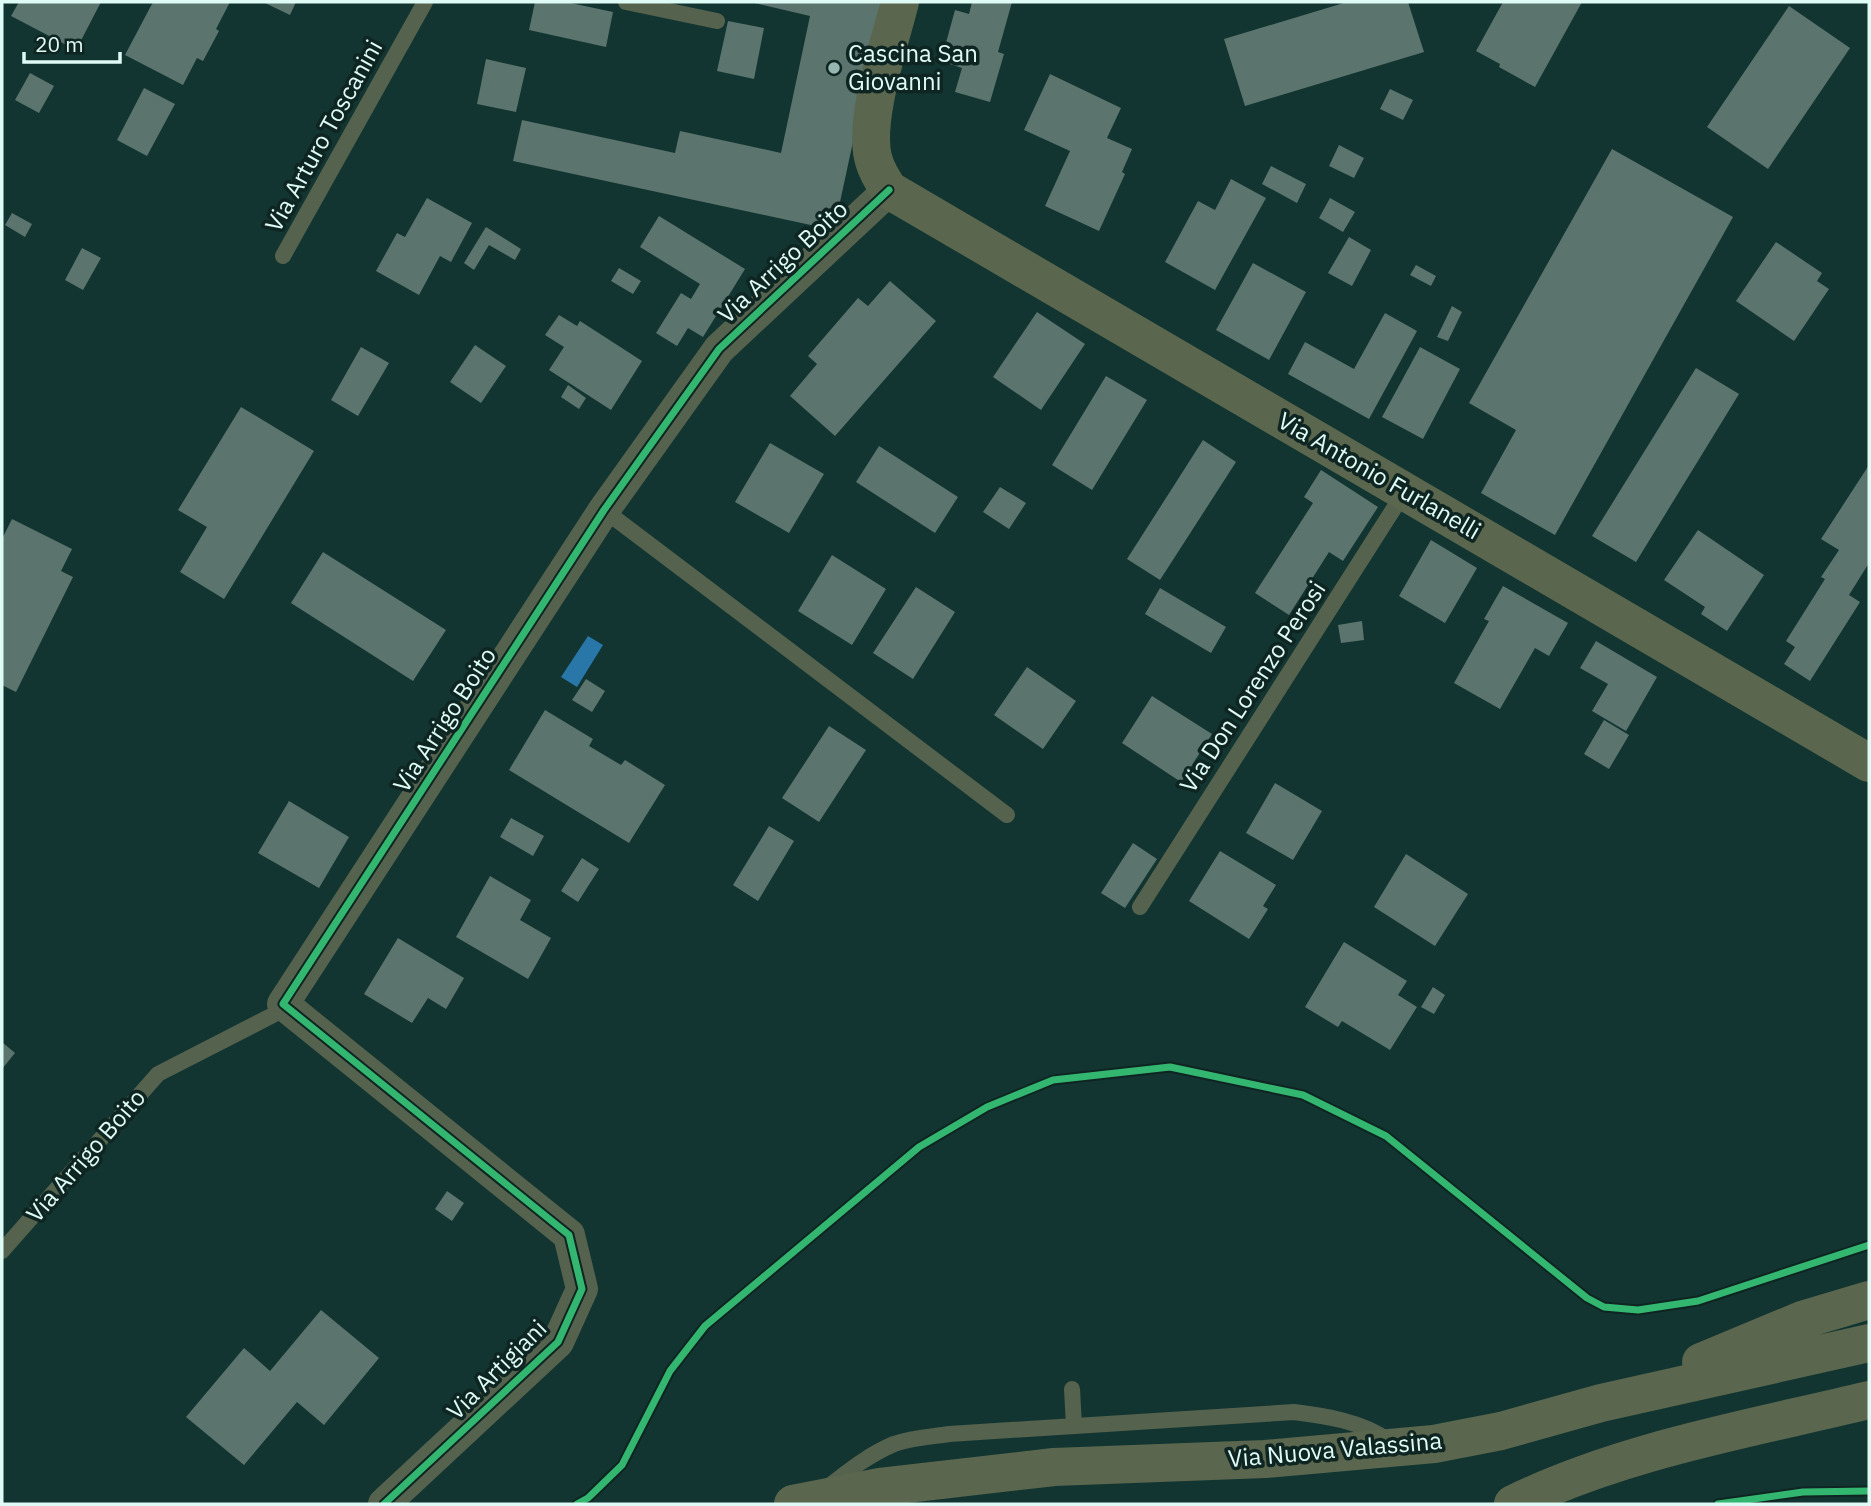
<svg xmlns="http://www.w3.org/2000/svg" width="1871" height="1506" font-family="'IBM Plex Sans',sans-serif">
<style>
.water{fill:#2976a9}
.building{fill:#5b746e}
.lines{fill:none;stroke-linecap:round;stroke-linejoin:round}
.lane{stroke:#55624e;stroke-width:16}
.street{stroke:#55624e;stroke-width:32}
.secondary{stroke:#5a674e;stroke-width:38}
.cycleway-casing{stroke:#0e2522;stroke-width:11}
.cycleway{stroke:#33b770;stroke-width:7}
.poi-dot{fill:#98b6b1;stroke:#0e2522;stroke-width:2.5}
.labels{text-anchor:middle;stroke-width:7;stroke-linejoin:round;paint-order:stroke}
.poi-label{font-size:24px;fill:#dffbf6;stroke:#0e2522;text-anchor:start}
.street-label{font-size:24px;fill:#dffbf6;stroke:#0e2522}
</style>
<rect width="100%" height="100%" fill="#133531"/>
<path class="water" d="M 588,636 L 603,645 L 577,687 L 561,677 Z"/>
<path class="building" d="M 19,2 L 101,2 L 76,50 L 11,16 Z
M 153,2 L 230,2 L 216,29 L 219,31 L 203,61 L 197,58 L 183,85 L 125,55 Z
M 263,2 L 296,2 L 290,15 Z
M 535,2 L 566,2 L 613,12 L 606,47 L 529,30 Z
M 750,2 L 883,2 L 834,230 L 513,161 L 522,120 L 675,153 L 680,131 L 781,153 L 810,16 Z
M 972,2 L 1012,2 L 998,52 L 1004,54 L 990,102 L 955,92 L 962,68 L 941,61 L 955,10 L 969,14 Z
M 1347,2 L 1408,2 L 1424,52 L 1245,106 L 1224,39 Z
M 1503,2 L 1582,2 L 1535,87 L 1499,67 L 1500,64 L 1476,51 Z
M 1789,6 L 1850,48 L 1768,169 L 1707,127 Z
M 728,21 L 764,28 L 754,79 L 717,71 Z
M 486,59 L 526,68 L 516,112 L 477,104 Z
M 30,73 L 54,86 L 39,113 L 15,100 Z
M 1050,74 L 1121,108 L 1107,138 L 1132,149 L 1122,172 L 1125,174 L 1099,231 L 1045,206 L 1070,151 L 1024,130 Z
M 144,88 L 175,104 L 147,156 L 117,140 Z
M 1390,89 L 1413,100 L 1403,120 L 1380,109 Z
M 1339,145 L 1364,158 L 1354,178 L 1329,166 Z
M 1612,149 L 1733,217 L 1555,535 L 1481,493 L 1516,430 L 1469,403 Z
M 1271,166 L 1306,184 L 1297,203 L 1262,184 Z
M 1231,179 L 1266,198 L 1215,290 L 1165,262 L 1198,201 L 1215,210 Z
M 427,198 L 472,223 L 451,262 L 440,256 L 419,295 L 376,271 L 397,233 L 405,237 Z
M 1330,198 L 1355,212 L 1343,232 L 1319,218 Z
M 12,213 L 32,224 L 25,237 L 5,225 Z
M 659,216 L 745,269 L 703,337 L 688,328 L 677,346 L 656,333 L 681,293 L 691,299 L 700,284 L 640,247 Z
M 486,227 L 521,249 L 515,260 L 489,245 L 474,270 L 464,263 Z
M 1349,237 L 1371,250 L 1352,286 L 1328,273 Z
M 1776,242 L 1822,273 L 1817,281 L 1829,289 L 1794,341 L 1736,301 Z
M 82,248 L 101,258 L 83,290 L 65,280 Z
M 1253,263 L 1306,292 L 1269,360 L 1216,330 Z
M 1416,265 L 1436,276 L 1431,286 L 1410,275 Z
M 619,268 L 641,281 L 633,294 L 611,281 Z
M 890,281 L 936,321 L 835,436 L 790,396 L 817,364 L 808,356 L 858,298 L 868,306 Z
M 1452,306 L 1462,312 L 1448,341 L 1437,337 Z
M 1037,312 L 1085,344 L 1041,410 L 993,377 Z
M 1385,313 L 1417,331 L 1369,419 L 1288,374 L 1305,342 L 1354,369 Z
M 559,315 L 577,326 L 580,321 L 642,361 L 611,410 L 549,370 L 564,347 L 545,335 Z
M 475,345 L 506,366 L 481,403 L 450,382 Z
M 361,347 L 389,363 L 358,416 L 331,400 Z
M 1420,347 L 1460,369 L 1423,439 L 1382,417 Z
M 1696,368 L 1739,394 L 1636,562 L 1592,536 Z
M 1106,376 L 1147,400 L 1092,490 L 1052,465 Z
M 568,385 L 586,398 L 579,409 L 561,397 Z
M 241,407 L 314,451 L 224,599 L 180,572 L 207,527 L 178,510 Z
M 1203,440 L 1236,462 L 1160,580 L 1127,559 Z
M 770,443 L 824,474 L 789,533 L 735,502 Z
M 879,446 L 958,497 L 935,533 L 856,482 Z
M 1869,465 L 1869,563 L 1849,595 L 1860,602 L 1810,681 L 1784,664 L 1795,647 L 1786,641 L 1825,579 L 1821,577 L 1839,550 L 1821,539 Z
M 1321,470 L 1378,507 L 1343,561 L 1329,552 L 1289,615 L 1255,593 L 1313,503 L 1304,497 Z
M 1000,487 L 1026,503 L 1009,529 L 983,512 Z
M 12,519 L 72,549 L 61,571 L 73,577 L 16,692 L 2,685 L 2,539 Z
M 1698,530 L 1764,575 L 1727,631 L 1701,614 L 1705,607 L 1664,580 Z
M 1431,540 L 1477,568 L 1445,623 L 1399,596 Z
M 323,552 L 446,630 L 413,681 L 291,603 Z
M 832,555 L 886,589 L 852,645 L 798,611 Z
M 1503,586 L 1568,623 L 1549,656 L 1535,648 L 1500,709 L 1454,683 L 1489,621 L 1484,619 Z
M 916,587 L 955,612 L 913,679 L 873,653 Z
M 1160,588 L 1226,627 L 1211,653 L 1145,614 Z
M 1362,621 L 1364,640 L 1341,643 L 1338,625 Z
M 1596,641 L 1657,677 L 1626,731 L 1592,711 L 1608,684 L 1580,668 Z
M 1027,667 L 1076,701 L 1043,749 L 994,715 Z
M 586,679 L 605,691 L 592,712 L 572,700 Z
M 1152,696 L 1212,734 L 1181,782 L 1122,743 Z
M 545,710 L 593,739 L 589,746 L 621,765 L 625,760 L 665,785 L 629,843 L 509,770 Z
M 1604,720 L 1629,735 L 1609,769 L 1584,754 Z
M 829,726 L 866,750 L 819,822 L 782,798 Z
M 1275,783 L 1322,811 L 1293,860 L 1246,833 Z
M 289,801 L 349,837 L 319,888 L 258,853 Z
M 511,818 L 544,836 L 533,856 L 500,837 Z
M 769,826 L 794,841 L 758,901 L 733,885 Z
M 1133,843 L 1157,859 L 1125,908 L 1101,893 Z
M 1220,851 L 1276,885 L 1263,906 L 1268,909 L 1249,939 L 1189,901 Z
M 1406,854 L 1468,894 L 1435,946 L 1374,907 Z
M 582,858 L 599,869 L 578,902 L 561,891 Z
M 490,876 L 531,900 L 520,920 L 551,938 L 528,979 L 456,937 Z
M 398,938 L 464,978 L 446,1009 L 428,998 L 412,1023 L 364,994 Z
M 1344,942 L 1407,981 L 1398,995 L 1417,1007 L 1390,1050 L 1342,1021 L 1338,1027 L 1305,1007 Z
M 1433,987 L 1445,995 L 1434,1014 L 1421,1007 Z
M 2,1042 L 15,1053 L 2,1069 Z
M 447,1191 L 464,1203 L 452,1221 L 435,1209 Z
M 321,1310 L 379,1358 L 324,1425 L 297,1402 L 244,1465 L 186,1417 L 244,1348 L 270,1371 Z"/>
<g class="lines">
<path class="lane" d="M 626,2 L 717,21
M 283,256 L 425,2
M 604,510 L 1007,815
M 1140,907 L 1405,491
M 2,1251 L 158,1074 L 273,1015 L 283,1004
M 1072,1389 L 1074,1426
M 828,1487 C 848,1471 870,1454 894,1444 C 911,1438 930,1437 949,1434 L 1294,1412 C 1326,1416 1360,1421 1388,1440"/>
<path class="street" d="M 384,1504 L 558,1342 L 582,1289 L 569,1235 L 283,1004 L 604,510 L 719,349 L 889,190"/>
<path class="secondary" d="M 900,2 C 890,42 862,123 874,161 C 877,172 883,181 889,190 L 1869,763
M 1701,1362 L 1802,1320 L 1869,1300
M 793,1504 L 880,1487 L 1054,1467 L 1265,1459 L 1434,1444 L 1501,1431 L 1601,1403 L 1869,1343
M 1513,1504 C 1624,1450 1749,1429 1869,1400"/>
<defs>
<path id="cycleway" d="M 384,1504 L 558,1342 L 582,1289 L 569,1235 L 283,1004 L 604,510 L 719,349 L 889,190
M 577,1504 L 588,1498 L 622,1465 L 670,1371 L 705,1326 L 919,1147 L 987,1107 L 1053,1080 L 1170,1067 L 1303,1095 L 1386,1136 L 1587,1298 L 1604,1307 L 1638,1310 L 1698,1301 L 1869,1245
M 1718,1504 L 1803,1492 L 1869,1491"/>
</defs>
<use href="#cycleway" class="cycleway-casing"/>
<use href="#cycleway" class="cycleway"/>
</g>
<circle class="poi-dot" cx="834" cy="68" r="7"/>
<g class="labels">
<g class="poi-label">
<text x="848" y="62">Cascina San<tspan x="848" dy="28">Giovanni</tspan></text>
</g>
<g class="street-label">
<text transform="translate(324 136) rotate(-61)" y="8">Via Arturo Toscanini</text>
<text transform="translate(783 262) rotate(-43)" y="8">Via Arrigo Boito</text>
<text transform="translate(1379 476) rotate(30)" y="8">Via Antonio Furlanelli</text>
<text transform="translate(1253 687) rotate(-57)" y="8">Via Don Lorenzo Perosi</text>
<text transform="translate(445 720) rotate(-57)" y="8">Via Arrigo Boito</text>
<text transform="translate(86 1156) rotate(-49)" y="8">Via Arrigo Boito</text>
<text transform="translate(497 1370) rotate(-45)" y="8">Via Artigiani</text>
<text transform="translate(1335 1450) rotate(-5)" y="8">Via Nuova Valassina</text>
</g>
</g>
<rect width="1871" height="1506" fill="none" stroke="#dffbf6" stroke-width="7"/>
<path d="M24 52v10h96v-10" fill="none" stroke="#dffbf6" stroke-width="3.5"/>
<text x="35" y="52" font-size="21" fill="#dffbf6" stroke="#0e2522" stroke-width="5" paint-order="stroke">20 m</text>
</svg>
